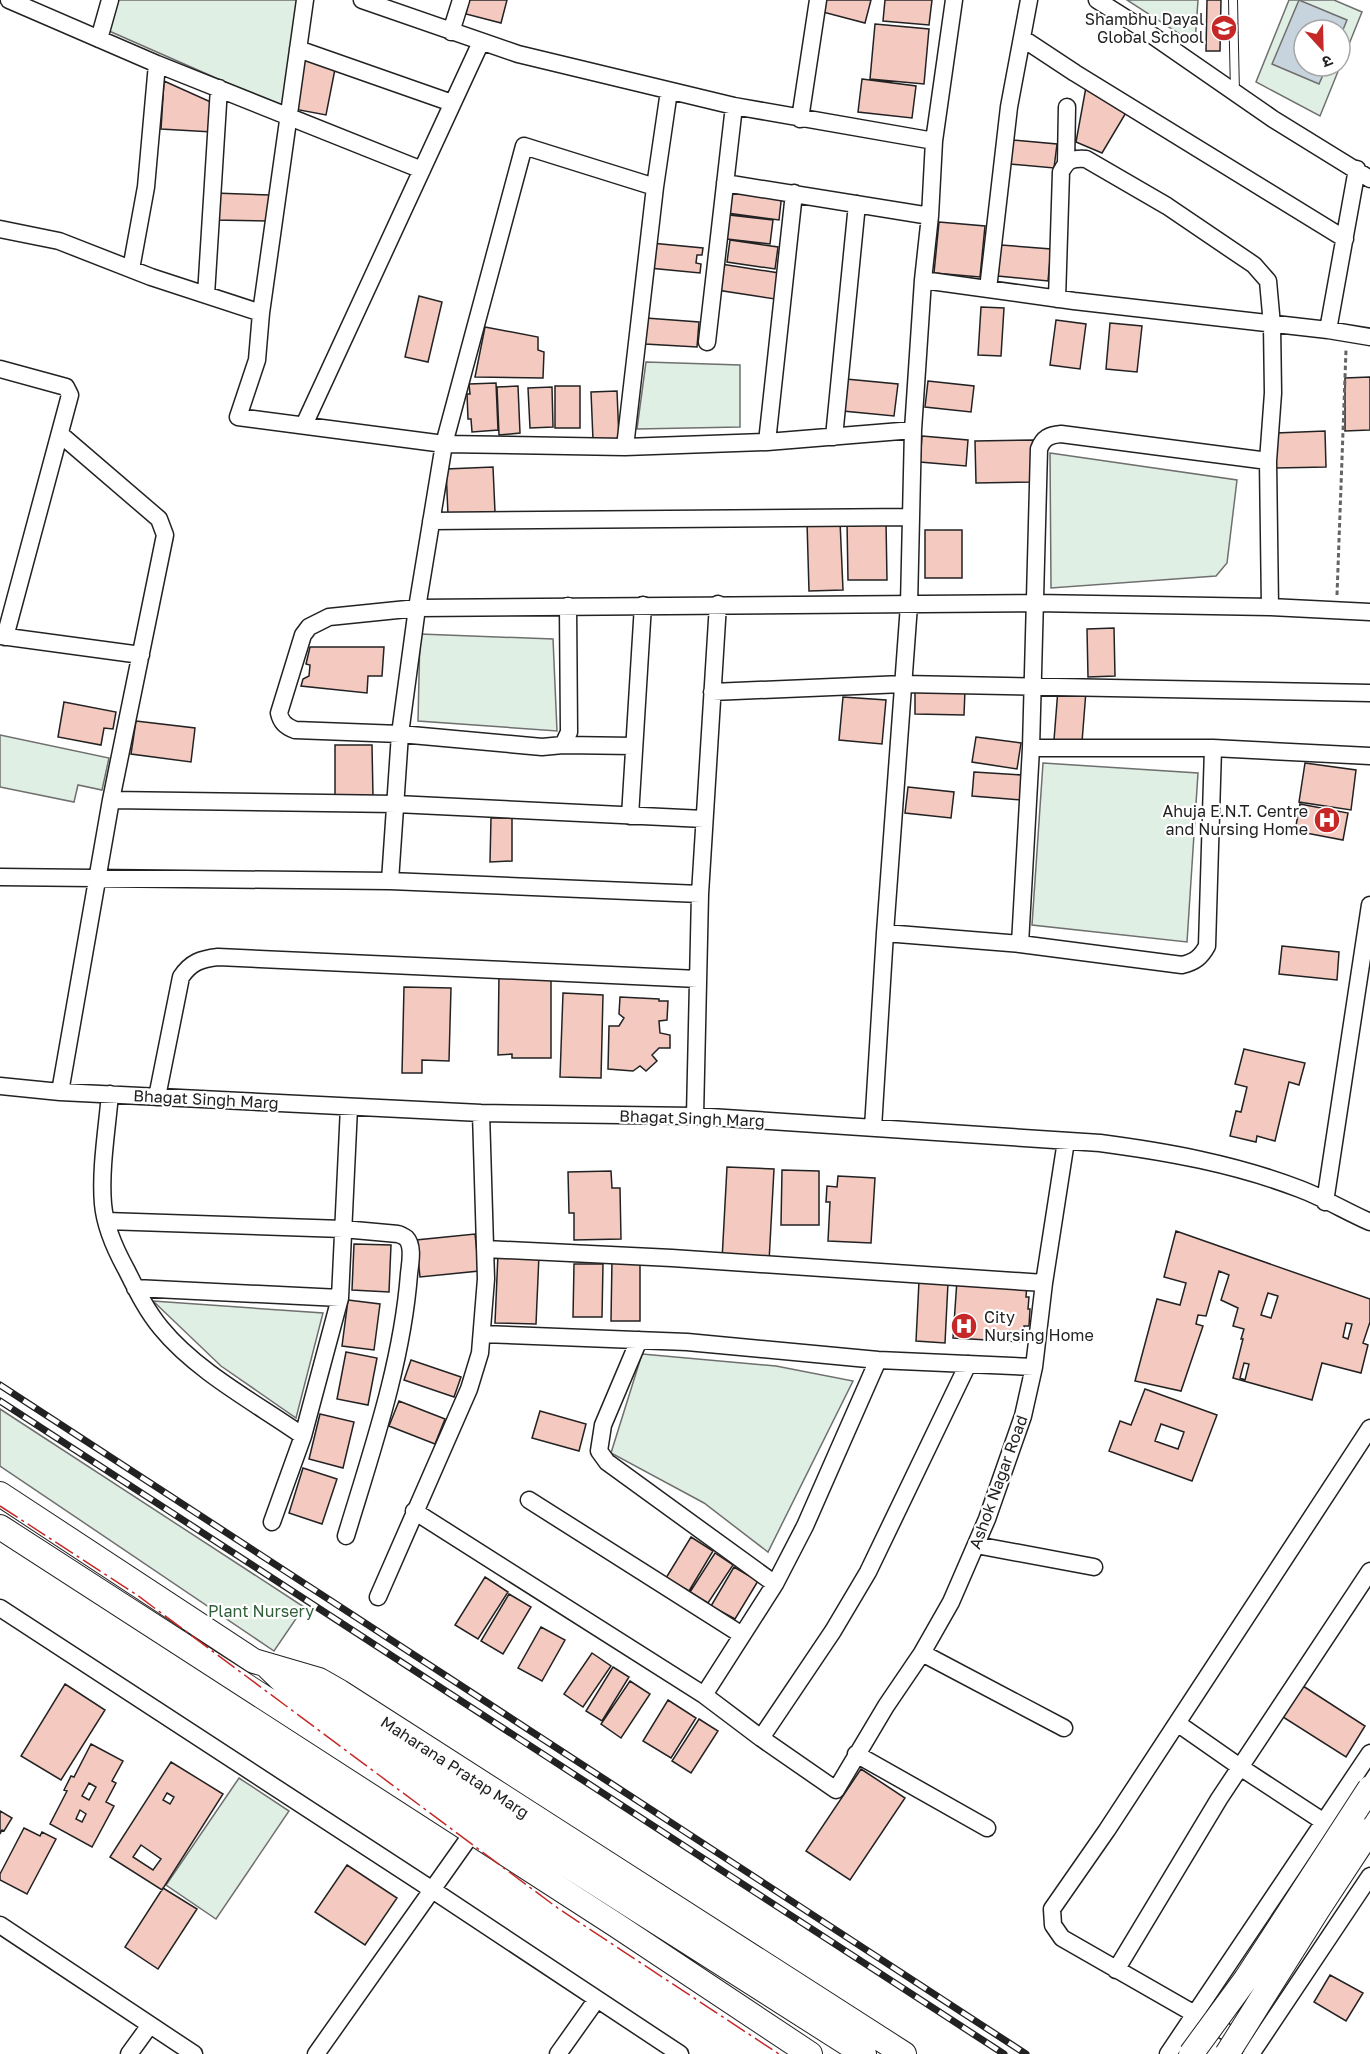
<svg xmlns="http://www.w3.org/2000/svg" width="1370" height="2054" font-family="'Golos Text','Noto Sans Devanagari',sans-serif">
<style>
.green{fill:#e0efe3;stroke:#6f6f6f;stroke-width:1.5;fill-rule:evenodd}
.water{fill:#c7d3dd;stroke:#6f6f6f;stroke-width:1.5}
.building{fill:#f3c9c0;stroke:#222;stroke-width:1.5;fill-rule:evenodd}
.lines{fill:none;stroke-linecap:round;stroke-linejoin:round}
.lane-casing{stroke:#222;stroke-width:10}
.street-casing{stroke:#222;stroke-width:19}
.secondary-casing{stroke:#222;stroke-width:26}
.path{stroke:#646464;stroke-width:3;stroke-dasharray:4.5 3;stroke-linecap:butt}
.lane{stroke:#fff;stroke-width:8}
.street{stroke:#fff;stroke-width:16}
.secondary{stroke:#fff;stroke-width:24}
.rail-casing{stroke:#222;stroke-width:7}
.rail{stroke:#fff;stroke-width:4.5;stroke-dasharray:14;stroke-linecap:butt}
.secondary-bridge-casing{stroke:#222;stroke-width:26;stroke-linecap:butt}
.secondary-bridge{stroke:#fff;stroke-width:24}
.power{stroke:#c62828;stroke-width:1.5;stroke-dasharray:21 4.5 3 4.5;stroke-linecap:butt}
.labels{text-anchor:middle;stroke-width:4.5;stroke-linejoin:round;paint-order:stroke}
.poi-label{font-size:16px;fill:#222;stroke:#fff;text-anchor:end}
.street-label{font-size:16px;fill:#222;stroke:#fff}
.park-label{font-size:16px;fill:#2f5e38;stroke:#fff}
</style>
<rect width="100%" height="100%" fill="#fff"/>
<path class="green" d="M 107,0 L 298,0 L 282,107 L 100,27 Z
M 1127,0 L 1198,0 L 1195,44 Z
M 1289,0 L 1334,0 L 1362,12 L 1320,116 L 1256,82 ZM 1304,30 L 1340,30 L 1340,66 L 1304,66 Z
M 646,362 L 740,365 L 740,427 L 637,429 Z
M 1050,453 L 1237,480 L 1227,563 L 1216,576 L 1051,588 Z
M 420,634 L 553,639 L 557,731 L 418,721 Z
M 0,735 L 109,758 L 102,790 L 78,785 L 74,802 L 0,787 Z
M 1043,763 L 1198,773 L 1187,942 L 1032,925 Z
M 153,1301 L 323,1313 L 296,1418 L 221,1366 Z
M 642,1354 L 776,1366 L 853,1381 L 768,1552 L 704,1503 L 611,1453 Z
M 0,1409 L 304,1607 L 274,1651 L 0,1466 Z
M 239,1778 L 289,1811 L 216,1919 L 166,1885 Z"/>
<path class="water" d="M 1299,0 L 1347,20 L 1340,37 L 1340,30 L 1304,30 L 1304,66 L 1327,66 L 1319,84 L 1272,64 Z"/>
<path class="building" d="M 469,0 L 507,0 L 501,23 L 466,14 Z
M 822,0 L 871,0 L 865,23 L 819,11 Z
M 885,0 L 932,0 L 929,25 L 883,21 Z
M 1207,0 L 1221,0 L 1220,51 L 1206,51 Z
M 875,24 L 929,29 L 924,84 L 870,79 Z
M 305,58 L 336,64 L 326,115 L 294,109 Z
M 862,79 L 916,86 L 912,118 L 858,112 Z
M 164,81 L 213,103 L 212,132 L 161,129 Z
M 1086,87 L 1127,111 L 1102,153 L 1076,142 Z
M 1012,140 L 1057,144 L 1054,168 L 1010,164 Z
M 731,186 L 782,193 L 779,220 L 727,213 Z
M 214,193 L 270,195 L 269,221 L 213,220 Z
M 729,215 L 773,220 L 770,244 L 727,239 Z
M 939,222 L 985,226 L 980,277 L 934,273 Z
M 730,240 L 778,247 L 775,269 L 727,262 Z
M 651,243 L 703,248 L 702,255 L 697,255 L 696,263 L 701,264 L 700,273 L 649,268 Z
M 1001,245 L 1051,249 L 1048,281 L 998,276 Z
M 721,264 L 779,273 L 775,299 L 717,290 Z
M 419,296 L 442,302 L 428,362 L 405,357 Z
M 981,307 L 1004,308 L 1001,356 L 978,355 Z
M 646,318 L 699,322 L 697,347 L 645,344 Z
M 1056,320 L 1086,324 L 1080,369 L 1050,365 Z
M 1110,323 L 1142,326 L 1137,372 L 1106,369 Z
M 485,327 L 538,337 L 538,350 L 544,352 L 543,378 L 475,377 Z
M 1370,377 L 1370,430 L 1345,431 L 1345,378 Z
M 846,379 L 898,384 L 894,416 L 843,411 Z
M 928,381 L 974,386 L 971,412 L 925,407 Z
M 496,383 L 498,430 L 472,432 L 471,419 L 468,419 L 467,394 L 470,394 L 469,384 Z
M 518,386 L 520,433 L 499,435 L 497,387 Z
M 555,386 L 580,386 L 580,428 L 555,428 Z
M 552,387 L 553,427 L 530,428 L 528,388 Z
M 617,391 L 619,439 L 593,440 L 591,392 Z
M 1325,431 L 1326,467 L 1276,468 L 1276,433 Z
M 922,436 L 968,440 L 966,466 L 920,462 Z
M 1033,440 L 1033,482 L 976,483 L 975,441 Z
M 493,467 L 495,512 L 448,515 L 446,469 Z
M 840,521 L 843,590 L 809,591 L 807,522 Z
M 847,521 L 886,521 L 887,580 L 848,580 Z
M 925,530 L 962,530 L 962,578 L 925,578 Z
M 1114,628 L 1115,676 L 1088,677 L 1087,629 Z
M 310,647 L 384,647 L 382,676 L 368,676 L 367,693 L 301,686 L 303,679 L 309,676 L 310,665 L 306,664 Z
M 915,689 L 965,690 L 964,715 L 915,714 Z
M 1058,689 L 1086,691 L 1082,742 L 1054,740 Z
M 843,697 L 886,700 L 882,744 L 839,740 Z
M 64,702 L 116,712 L 113,729 L 104,728 L 101,745 L 58,737 Z
M 136,721 L 195,728 L 191,762 L 131,754 Z
M 976,737 L 1021,743 L 1017,769 L 972,762 Z
M 335,745 L 372,745 L 373,797 L 335,798 Z
M 1305,763 L 1356,770 L 1351,810 L 1299,802 Z
M 974,772 L 1022,775 L 1021,800 L 972,796 Z
M 908,787 L 954,792 L 951,818 L 905,813 Z
M 1300,804 L 1348,813 L 1343,840 L 1295,831 Z
M 491,818 L 512,818 L 512,861 L 490,862 Z
M 1282,946 L 1339,952 L 1337,980 L 1279,974 Z
M 499,973 L 551,973 L 551,1058 L 512,1058 L 512,1054 L 498,1055 Z
M 404,987 L 451,988 L 449,1061 L 422,1060 L 422,1073 L 402,1073 Z
M 563,993 L 603,995 L 601,1078 L 560,1077 Z
M 620,997 L 659,999 L 659,1001 L 668,1001 L 667,1020 L 659,1021 L 660,1033 L 670,1035 L 670,1048 L 659,1048 L 652,1055 L 657,1061 L 646,1071 L 640,1066 L 633,1071 L 608,1069 L 609,1026 L 619,1026 L 624,1018 L 619,1014 Z
M 1244,1049 L 1305,1063 L 1299,1085 L 1289,1082 L 1275,1141 L 1257,1136 L 1256,1142 L 1230,1136 L 1236,1111 L 1241,1112 L 1247,1087 L 1235,1084 Z
M 727,1167 L 774,1169 L 769,1262 L 722,1260 Z
M 782,1170 L 819,1171 L 819,1225 L 781,1225 Z
M 611,1171 L 612,1188 L 620,1188 L 621,1239 L 574,1240 L 574,1213 L 569,1213 L 568,1172 Z
M 838,1176 L 875,1178 L 871,1243 L 828,1241 L 830,1202 L 826,1202 L 827,1186 L 837,1187 Z
M 1176,1231 L 1370,1299 L 1370,1322 L 1363,1343 L 1368,1345 L 1361,1373 L 1322,1363 L 1312,1400 L 1233,1378 L 1243,1339 L 1241,1339 L 1244,1329 L 1233,1326 L 1238,1308 L 1221,1300 L 1229,1275 L 1219,1271 L 1206,1316 L 1198,1315 L 1196,1324 L 1203,1326 L 1181,1391 L 1135,1381 L 1157,1299 L 1180,1305 L 1186,1283 L 1164,1277 ZM 1268,1293 L 1278,1296 L 1271,1318 L 1261,1315 ZM 1346,1323 L 1352,1324 L 1348,1339 L 1343,1337 ZM 1244,1363 L 1249,1364 L 1245,1380 L 1240,1378 Z
M 475,1234 L 479,1271 L 420,1277 L 416,1240 Z
M 354,1244 L 391,1245 L 389,1292 L 352,1290 Z
M 498,1254 L 539,1255 L 536,1324 L 495,1323 Z
M 612,1259 L 640,1259 L 640,1321 L 611,1321 Z
M 574,1264 L 603,1264 L 602,1317 L 573,1317 Z
M 957,1280 L 1027,1284 L 1026,1297 L 1029,1297 L 1028,1309 L 1030,1309 L 1029,1326 L 1024,1326 L 1023,1342 L 953,1338 Z
M 919,1281 L 948,1283 L 945,1343 L 916,1341 Z
M 348,1300 L 380,1304 L 374,1350 L 342,1346 Z
M 346,1352 L 377,1358 L 368,1405 L 337,1399 Z
M 411,1360 L 461,1377 L 454,1397 L 404,1380 Z
M 1145,1389 L 1217,1415 L 1192,1481 L 1109,1451 L 1120,1421 L 1131,1425 ZM 1161,1424 L 1184,1432 L 1178,1449 L 1155,1441 Z
M 399,1401 L 445,1419 L 435,1444 L 389,1426 Z
M 540,1411 L 586,1424 L 579,1451 L 532,1438 Z
M 320,1414 L 354,1422 L 343,1468 L 309,1459 Z
M 303,1468 L 337,1479 L 322,1524 L 289,1513 Z
M 691,1537 L 713,1551 L 689,1591 L 666,1578 Z
M 715,1553 L 733,1565 L 708,1603 L 690,1592 Z
M 734,1567 L 758,1581 L 735,1619 L 711,1606 Z
M 485,1577 L 508,1592 L 478,1639 L 455,1625 Z
M 509,1594 L 531,1607 L 503,1654 L 481,1641 Z
M 541,1627 L 565,1640 L 542,1681 L 518,1668 Z
M 592,1653 L 611,1666 L 583,1707 L 564,1694 Z
M 613,1667 L 629,1677 L 602,1721 L 586,1711 Z
M 630,1681 L 650,1694 L 621,1738 L 601,1724 Z
M 65,1684 L 105,1710 L 61,1780 L 21,1756 Z
M 1303,1686 L 1365,1726 L 1346,1757 L 1283,1717 Z
M 668,1700 L 696,1718 L 671,1758 L 643,1741 Z
M 699,1719 L 718,1731 L 691,1773 L 672,1761 Z
M 91,1744 L 123,1761 L 112,1781 L 116,1783 L 106,1802 L 114,1806 L 92,1847 L 50,1824 L 67,1791 L 64,1790 L 71,1776 L 74,1777 ZM 89,1783 L 96,1787 L 89,1800 L 82,1796 ZM 80,1810 L 86,1814 L 82,1822 L 76,1819 Z
M 171,1762 L 223,1794 L 162,1890 L 110,1857 ZM 167,1793 L 174,1797 L 170,1804 L 163,1800 ZM 141,1845 L 161,1859 L 153,1870 L 133,1857 Z
M 861,1769 L 905,1798 L 850,1880 L 806,1851 Z
M 0,1811 L 12,1818 L 4,1831 L 2,1830 L 0,1834 Z
M 24,1828 L 40,1836 L 42,1832 L 56,1839 L 27,1894 L 0,1880 L 0,1874 Z
M 347,1865 L 397,1898 L 365,1945 L 315,1912 Z
M 163,1888 L 197,1909 L 158,1969 L 125,1947 Z
M 1330,1975 L 1363,1993 L 1346,2021 L 1314,2002 Z"/>
<g class="lines">
<defs>
<path id="lane" d="M 1233,0 L 1235,93"/>
<path id="street" d="M 9,0 L 157,64 L 422,170
M 305,0 L 261,313 L 257,360 L 238,417 L 444,444 L 625,447 L 767,442 L 913,430
M 362,0 L 518,54 L 734,106 L 934,141
M 1097,0 L 1143,29 L 1273,119 L 1370,179
M 451,32 L 461,0
M 1022,38 L 1075,73 L 1345,239
M 99,39 L 110,0
M 298,49 L 452,103
M 800,119 L 818,0
M 1066,162 L 1067,107
M 725,183 L 930,216
M 0,229 L 59,241 L 151,277 L 261,313
M 131,269 L 146,187 L 157,64
M 923,280 L 1074,301 L 1328,330 L 1370,337
M 988,289 L 1009,107 L 1029,0
M 206,295 L 219,88
M 1057,299 L 1061,172 C 1067,160 1072,158 1086,159 L 1167,206 L 1254,265 L 1268,281 L 1272,325 L 1273,393 L 1268,461 L 1270,607
M 1328,330 L 1357,169
M 707,342 L 734,106
M 0,369 L 66,387 L 70,395 L 5,637
M 304,425 L 481,42
M 60,434 L 159,519 L 165,535 L 111,800 L 60,1092
M 834,437 L 857,204
M 767,442 L 794,193
M 625,447 L 655,187 L 669,91
M 431,521 L 911,517
M 568,606 L 569,732 L 563,745 L 542,747 L 400,734 L 295,730 C 285,726 281,722 279,713 L 303,635 L 309,627 L 329,617 L 417,608 L 1035,603 L 1270,607 L 1370,612
M 0,636 L 141,655
M 712,692 L 903,684 L 1370,693
M 563,745 L 634,746
M 1031,748 L 1213,748 L 1370,756
M 111,800 L 396,804 L 704,819
M 630,816 L 643,605
M 0,877 L 390,881 L 700,894
M 390,881 L 400,734 L 417,608 L 444,444 L 524,146 L 655,187
M 885,933 L 1020,944 L 1182,965 C 1195,962 1201,957 1207,946 L 1213,748
M 1020,944 L 1031,748 L 1039,449 C 1043,438 1049,435 1061,434 L 1268,461
M 0,1086 L 60,1092 L 481,1113 L 695,1116 L 1100,1143 C 1168,1152 1235,1164 1300,1189 C 1324,1198 1347,1212 1370,1222
M 110,1094 C 107,1129 100,1170 103,1204 C 105,1227 115,1249 126,1269 C 136,1289 146,1310 161,1328 C 197,1372 256,1403 303,1436
M 157,1097 L 181,977 C 191,962 201,959 218,957 L 698,979
M 695,1116 L 700,894 L 718,604
M 873,1128 L 885,933 L 909,605 L 913,430 L 923,280 L 930,216 L 934,141 L 954,0
M 1325,1202 L 1370,905
M 106,1221 L 343,1229 L 398,1234 C 399,1234 405,1237 406,1238 C 414,1246 410,1264 409,1274 C 402,1364 372,1450 346,1536
M 485,1249 L 672,1258 L 1044,1283
M 135,1288 L 340,1298
M 482,1334 L 687,1342 L 878,1360 L 1034,1367
M 639,1340 L 603,1425 L 599,1451 L 607,1462 L 775,1584
M 529,1500 L 742,1635
M 414,1511 L 704,1695 L 761,1738 L 836,1790 L 886,1706 L 922,1653 L 951,1602 L 987,1519 L 1023,1416 L 1034,1367 L 1044,1283 L 1066,1141
M 272,1522 L 303,1436 L 340,1298 L 349,1107
M 976,1545 L 1094,1567
M 378,1597 L 469,1389 L 480,1353 L 486,1279 L 481,1113
M 0,1608 L 431,1889 L 680,2054
M 922,1653 L 1064,1728
M 704,1695 L 775,1584 L 805,1526 L 878,1360
M 1177,1723 L 1240,1767 L 1324,1822
M 761,1738 L 833,1631 L 868,1572 L 968,1364
M 856,1754 L 987,1828
M 0,1925 L 194,2054
M 1116,1970 L 1219,1799 L 1370,1571
M 1254,2048 L 1062,1938 L 1053,1925 L 1052,1909 L 1107,1830 L 1370,1428
M 129,2054 L 150,2025
M 316,2054 L 473,1832
M 558,2054 L 597,1999
M 1168,2054 L 1370,1753
M 1251,2054 L 1370,1876"/>
<path id="secondary" d="M 0,1494 L 254,1661 L 319,1680 L 340,1692 L 904,2054
M 0,1527 L 616,1925 L 810,2054
M 268,1667 L 292,1690 L 308,1700 L 864,2054"/>
</defs>
<use href="#lane" class="lane-casing"/>
<use href="#street" class="street-casing"/>
<use href="#secondary" class="secondary-casing"/>
<path class="path" d="M 1337,595 L 1346,350"/>
<use href="#lane" class="lane"/>
<use href="#street" class="street"/>
<use href="#secondary" class="secondary"/>
<defs>
<path id="rail" d="M 0,1385 L 1026,2054
M 0,1401 L 1004,2054"/>
</defs>
<use href="#rail" class="rail-casing"/>
<use href="#rail" class="rail"/>
<defs>
<path id="secondary-bridge" d="M 1191,2054 L 1246,1979 L 1370,1788
M 1227,2054 L 1318,1909 L 1370,1830"/>
</defs>
<use href="#secondary-bridge" class="secondary-bridge-casing"/>
<use href="#secondary-bridge" class="secondary-bridge"/>
<path class="power" d="M 0,1506 L 137,1595 L 559,1909 L 779,2054"/>
</g>
<defs>
<symbol id="school-disc" viewBox="-11 -11 22 22"><circle r="9.5" fill="#c62828" stroke="#fff"/><path d="M0-5L7-2L0 1L-7-2ZM-4 1L0 2.5L4 1V4Q0 6-4 4Z" fill="#fff"/></symbol>
<symbol id="hospital-disc" viewBox="-11 -11 22 22"><circle r="9.5" fill="#c62828" stroke="#fff"/><path d="M-5-5h3v3.5h4V-5h3V5h-3V1.5h-4V5h-3Z" fill="#fff"/></symbol>
</defs>
<g fill-rule="evenodd">
<use href="#school-disc" x="1209" y="13" width="30" height="30"/>
<use href="#hospital-disc" x="1312" y="805" width="30" height="30"/>
<use href="#hospital-disc" x="949" y="1311" width="30" height="30"/>
</g>
<g class="labels">
<g class="poi-label">
<text x="1204" y="25">Shambhu Dayal<tspan x="1204" dy="18">Global School</tspan></text>
<text x="1308" y="817">Ahuja E.N.T. Centre<tspan x="1308" dy="18">and Nursing Home</tspan></text>
<text x="984" y="1323" text-anchor="start">City<tspan x="984" dy="18">Nursing Home</tspan></text>
</g>
<g class="street-label">
<text transform="translate(206 1099) rotate(3)" y="6">Bhagat Singh Marg</text>
<text transform="translate(692 1118) rotate(2)" y="6">Bhagat Singh Marg</text>
<text transform="translate(998 1482) rotate(-70)" y="6">Ashok Nagar Road</text>
<text transform="translate(455 1767) rotate(33)" y="6">Maharana Pratap Marg</text>
</g>
<g class="park-label">
<text x="261" y="1617">Plant Nursery</text>
</g>
</g>
<g transform="translate(1322 48) rotate(158)"><circle r="28" fill="#ffffff" stroke="#a7a7a7" stroke-width="1.5"/>
<path d="M0-4.5L10 22L0 15L-10 22Z" fill="#c62828"/>
<text y="-9" font-size="16" font-weight="bold" text-anchor="middle" fill="#222222">उ</text>
</g>
</svg>
